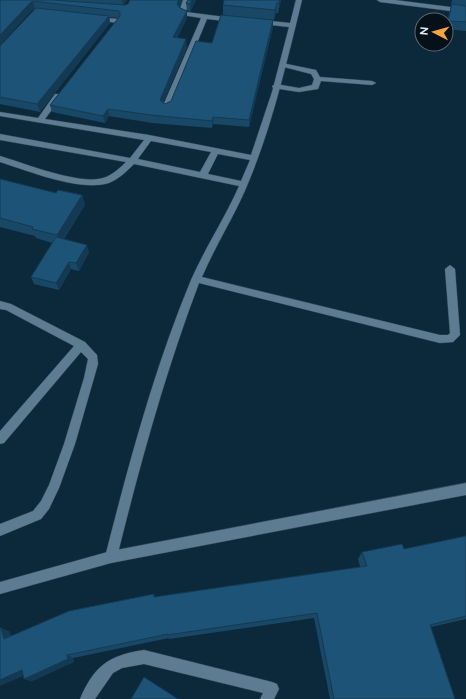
<svg xmlns="http://www.w3.org/2000/svg" width="466" height="699" font-family="Raleway,sans-serif">
<style>
.lines{fill:none;stroke-linecap:round;stroke-linejoin:round}
.service-casing{stroke:#344555;stroke-width:1}
.minor-casing{stroke:#344555;stroke-width:1}
.tertiary-casing{stroke:#344555;stroke-width:1}
.service{fill:#5d7b91;fill-rule:evenodd}
.minor{fill:#5d7b91;fill-rule:evenodd}
.tertiary{fill:#5d7b91;fill-rule:evenodd}
.wall{fill:#194766}
.shaded-wall{fill:#143a53}
.building{fill:#1d5377;stroke:#143a53}
</style>
<rect width="100%" height="100%" fill="#0c293c"/>
<g class="lines">
<defs>
<path id="service" d="M 282,63 L 316,70 L 320,77 L 372,81 L 376,83 L 372,85 L 321,81 L 318,89 L 299,92 L 273,88 L 272,86 L 276,84 L 299,88 L 312,85 L 314,79 L 311,74 L 280,66 L 280,64 Z
M 0,301 L 11,304 L 85,342 L 97,355 L 98,364 L 75,444 L 59,488 L 49,509 L 41,519 L 0,536 L 0,524 L 33,511 L 41,501 L 49,485 L 64,444 L 84,378 L 88,359 L 81,352 L 4,443 L 0,444 L 0,431 L 74,346 L 6,310 L 0,309 Z"/>
<path id="minor" d="M 183,0 L 189,0 L 186,12 L 233,18 L 236,20 L 233,22 L 207,19 L 170,108 L 166,110 L 162,108 L 201,18 L 182,15 L 179,12 Z
M 296,0 L 302,0 C 287,61 273,123 249,181 C 236,214 216,244 202,277 L 440,335 L 448,335 L 450,333 L 445,269 L 450,265 L 455,269 L 460,335 L 453,342 L 440,343 L 199,283 C 165,373 140,464 117,557 L 115,561 L 111,563 L 107,561 L 105,557 C 129,463 154,369 191,280 C 205,248 225,218 239,186 L 134,164 C 127,171 119,179 109,183 C 79,192 29,171 0,162 L 0,156 C 24,163 83,187 106,177 C 113,174 120,168 126,162 L 0,140 L 0,134 L 130,158 L 144,140 L 0,116 L 0,112 L 38,118 L 55,94 L 58,94 L 62,96 L 45,119 L 149,135 L 251,155 L 272,92 L 289,27 L 261,24 L 258,22 L 261,20 L 290,23 ZM 151,141 L 211,152 L 200,172 L 138,159 ZM 218,154 L 250,160 L 241,181 L 208,174 Z
M 377,0 L 395,0 L 466,9 L 466,13 L 380,2 Z
M 96,17 L 118,19 L 121,21 L 118,23 L 94,20 L 93,19 Z
M 144,650 L 272,682 L 277,684 L 279,689 L 274,699 L 260,699 L 263,693 L 144,664 L 122,668 L 113,673 L 95,699 L 80,699 C 94,666 109,655 144,650 Z"/>
<path id="tertiary" d="M 466,483 L 466,495 L 111,563 L 0,594 L 0,582 L 111,551 Z"/>
</defs>
<use href="#service" class="service-casing"/>
<use href="#minor" class="minor-casing"/>
<use href="#tertiary" class="tertiary-casing"/>
<use href="#service" class="service"/>
<use href="#minor" class="minor"/>
<use href="#tertiary" class="tertiary"/>
</g>
<path class="wall" d="M 0,0 L 127,0 L 123,5 L 125,5 L 128,4 L 130,0 L 182,0 L 179,7 L 187,11 L 187,18 L 177,38 L 187,47 L 163,103 L 165,104 L 171,101 L 212,43 L 223,15 L 223,5 L 224,0 L 281,0 L 278,13 L 276,13 L 274,20 L 273,20 L 273,27 L 249,127 L 213,124 L 212,128 L 152,123 L 109,116 L 105,123 L 52,112 L 50,105 L 118,18 L 109,17 L 110,23 L 40,112 L 0,104 L 0,46 L 35,9 L 32,10 L 0,45 Z
M 188,0 L 196,0 L 190,12 L 187,10 L 186,3 Z
M 452,0 L 466,0 L 466,31 L 446,29 Z
M 0,179 L 56,193 L 82,195 L 85,205 L 64,239 L 89,252 L 79,271 L 71,269 L 59,290 L 34,284 L 31,277 L 52,243 L 36,238 L 35,236 L 0,227 Z
M 466,536 L 466,619 L 431,627 L 455,699 L 330,699 L 314,618 L 169,639 L 169,638 L 73,658 L 74,662 L 32,681 L 24,679 L 24,676 L 1,628 L 10,632 L 10,636 L 155,597 L 360,567 L 358,559 L 362,552 L 404,549 Z"/>
<path class="shaded-wall" d="M 122,0 L 127,0 L 123,6 Z
M 179,0 L 182,0 L 178,12 L 177,4 Z
M 192,0 L 196,0 L 190,12 L 190,4 Z
M 279,0 L 281,0 L 278,13 L 279,3 Z
M 33,1 L 35,9 L 32,10 L 0,45 L 0,35 L 30,3 Z
M 277,3 L 276,13 L 274,20 L 275,10 Z
M 187,11 L 187,18 L 173,45 L 173,37 Z
M 109,16 L 110,23 L 40,112 L 37,104 Z
M 273,20 L 273,27 L 249,127 L 249,120 Z
M 186,39 L 187,47 L 161,107 L 160,100 Z
M 108,109 L 109,116 L 105,123 L 103,116 Z
M 213,117 L 213,124 L 212,128 L 212,121 Z
M 82,195 L 85,205 L 60,244 L 57,235 Z
M 87,245 L 89,252 L 79,271 L 76,263 Z
M 69,262 L 71,269 L 59,290 L 56,283 Z
M 1,628 L 10,632 L 12,643 L 4,639 Z
M 67,655 L 73,658 L 74,662 L 32,681 L 24,679 Z
M 22,670 L 30,673 L 0,686 L 0,680 Z"/>
<path class="building" d="M 0,0 L 53,0 L 125,5 L 128,4 L 130,0 L 179,0 L 177,4 L 180,8 L 187,11 L 173,37 L 186,39 L 160,100 L 165,104 L 171,101 L 196,41 L 212,43 L 221,15 L 273,20 L 249,120 L 213,117 L 212,121 L 151,115 L 108,109 L 103,116 L 50,105 L 120,16 L 120,13 L 119,11 L 33,1 L 30,3 L 0,35 Z
M 188,0 L 192,0 L 190,4 L 186,3 Z
M 224,0 L 279,0 L 279,3 L 277,3 L 275,10 L 223,5 Z
M 452,4 L 466,6 L 466,22 L 448,21 Z
M 36,8 L 109,16 L 37,104 L 0,97 L 0,46 Z
M 0,179 L 56,193 L 58,190 L 82,195 L 57,235 L 32,229 L 33,227 L 0,218 Z
M 56,237 L 87,245 L 76,263 L 69,262 L 56,283 L 31,277 Z
M 466,536 L 466,616 L 430,625 L 455,699 L 334,699 L 317,613 L 167,635 L 168,634 L 67,655 L 68,659 L 24,679 L 22,670 L 0,680 L 0,628 L 1,628 L 4,639 L 69,611 L 154,594 L 154,597 L 367,566 L 362,552 L 402,544 L 404,549 Z
M 144,677 L 178,699 L 131,699 Z"/>
<g transform="translate(434 32) rotate(276)"><circle r="19" fill="#051019" stroke="#5a6771"/>
<path d="M0-3L7 15L0 10L-7 15Z" fill="#f2a541"/>
<text y="-6" font-size="11" font-weight="bold" text-anchor="middle" fill="#d9e9f6">N</text>
</g>
</svg>
